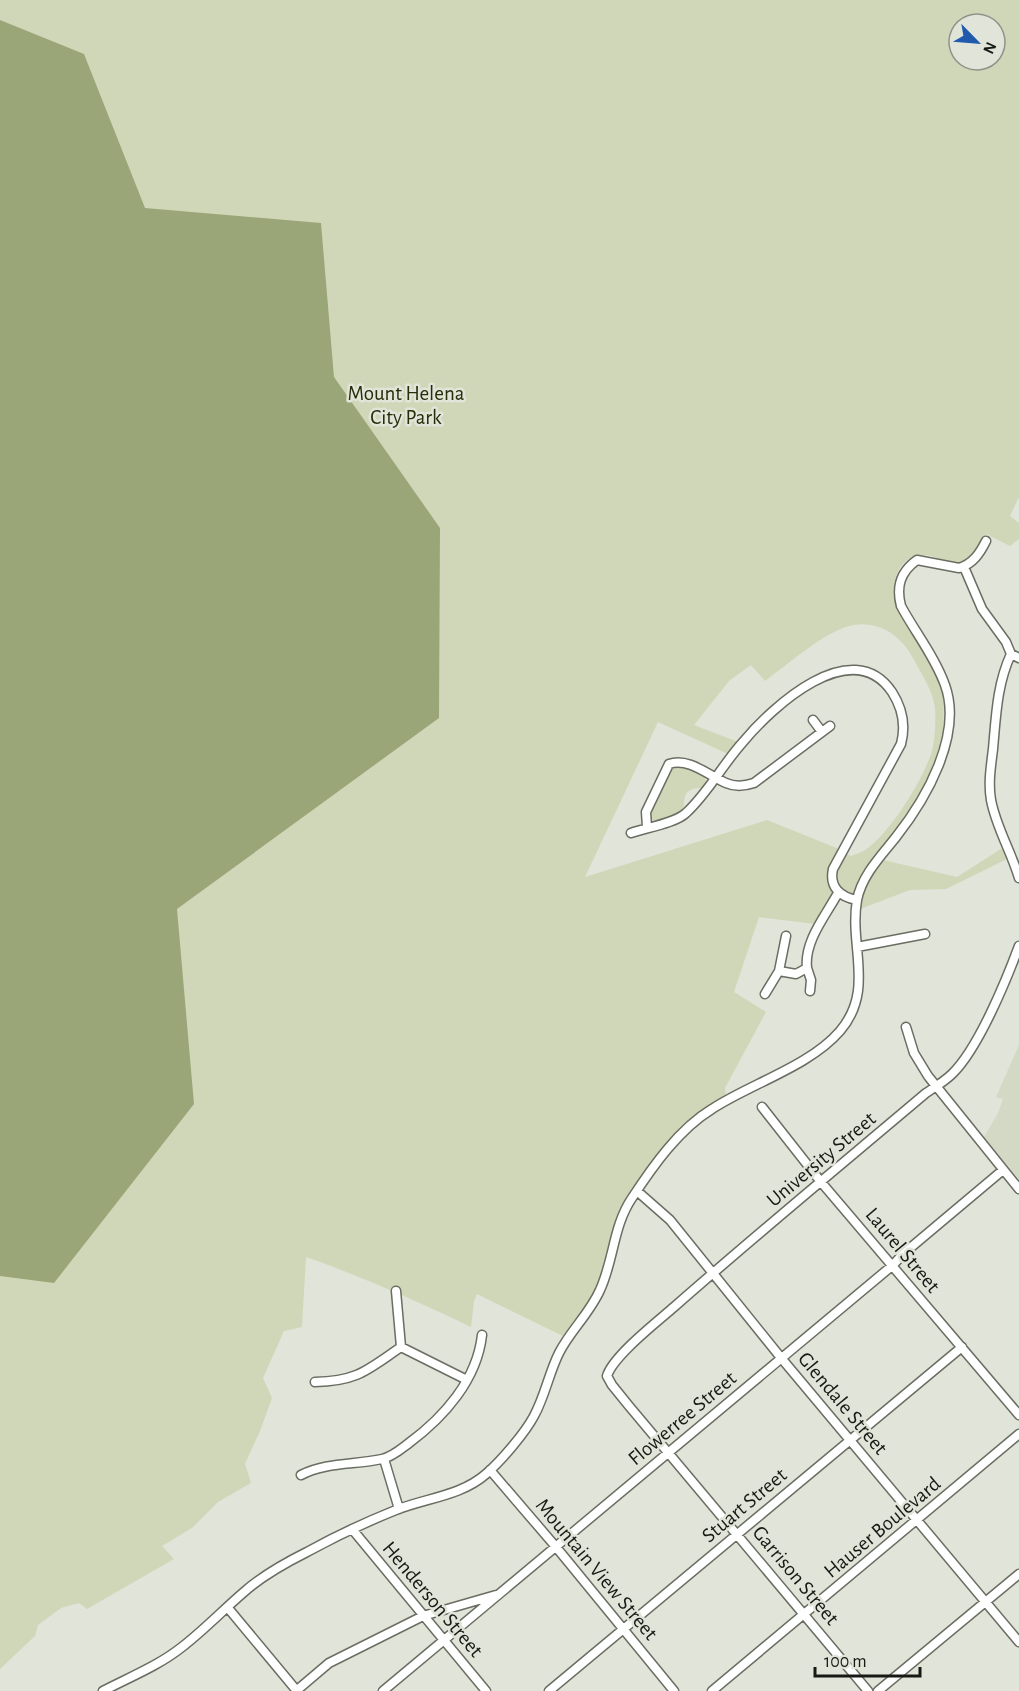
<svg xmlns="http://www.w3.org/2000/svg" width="1019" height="1691" font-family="'Alegreya Sans',sans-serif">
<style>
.built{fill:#d4d9c5}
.green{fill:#d0d7b8;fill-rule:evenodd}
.forest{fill:#9ba678}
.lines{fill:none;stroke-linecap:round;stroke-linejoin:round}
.minor-casing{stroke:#6a6d62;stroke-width:11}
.minor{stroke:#fff;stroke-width:8}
.labels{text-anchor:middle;stroke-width:5;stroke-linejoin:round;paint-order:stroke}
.park-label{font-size:21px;fill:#272d08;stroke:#e1e4d8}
.street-label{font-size:21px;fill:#181915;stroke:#e1e4d8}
</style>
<rect width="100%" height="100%" fill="#e1e4d8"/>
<path class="built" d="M 1019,1045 L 1019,1179 L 984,1137 L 998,1113 L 1003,1099 L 996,1097 Z"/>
<path class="green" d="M 0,0 L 1019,0 L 1019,497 L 1010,516 L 1019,523 L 1019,539 L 1010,546 L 986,534 C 981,545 974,558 962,562 C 949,566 938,556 925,555 C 899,553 890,583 895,603 L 941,685 L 944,695 L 943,738 L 937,763 L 925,791 L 902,825 L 866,868 L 855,894 L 847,894 C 831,882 838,869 846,854 L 851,856 C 856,854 863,852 868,848 C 891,831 922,781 931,754 C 935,742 936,721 935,708 C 933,690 921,674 913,658 C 901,636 880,621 854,625 C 829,628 787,665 765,681 L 751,665 L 729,681 L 694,725 L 738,742 L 728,754 L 658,722 L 585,877 L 767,820 L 839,849 C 829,865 824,876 833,894 L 815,924 L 759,917 L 734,992 L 766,1012 L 725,1088 L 726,1096 L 706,1108 L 630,1195 L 598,1289 L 565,1337 L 477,1294 L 474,1301 L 471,1327 C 417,1301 363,1277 306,1257 L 302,1327 L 284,1331 L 263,1378 L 272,1398 L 260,1431 L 245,1464 L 251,1483 L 218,1502 L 192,1528 L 162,1546 L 174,1559 L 87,1609 L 79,1603 L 61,1608 L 38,1625 L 35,1636 L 0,1669 ZM 959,24 L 995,24 L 995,60 L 959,60 Z
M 680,764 L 703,774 L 706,782 L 701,788 C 678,789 688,801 681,814 L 654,821 L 649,816 L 650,813 L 672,767 Z
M 1004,847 L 1009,858 L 946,889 L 910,890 L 860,909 C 862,889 871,875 883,860 L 957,877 Z"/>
<path class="forest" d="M 0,20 L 84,54 L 145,208 L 321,223 L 334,377 L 440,528 L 439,718 L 177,909 L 194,1104 L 54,1283 L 0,1276 Z"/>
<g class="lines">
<defs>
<path id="minor" d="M 964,567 L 982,609 L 1006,642 L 1011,654 L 1019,658
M 1011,654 C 997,684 996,716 993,749 C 991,766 988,783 991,800 C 996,827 1011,851 1019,878
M 813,720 L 822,732
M 647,827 L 646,812 L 669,764 C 689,757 709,776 726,783 C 735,787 745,786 754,783 L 830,726
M 631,833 C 645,828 676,823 686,813 C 708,793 723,764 743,742 C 772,707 852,633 892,692 C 903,709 906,725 901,744 L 833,869 C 829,887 840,897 857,900
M 857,947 L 925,934
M 807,968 L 811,980 L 810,991
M 779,971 L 796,974 L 807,968 C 804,941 826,915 838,893
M 765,994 L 779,971 L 786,936
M 906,1027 L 914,1053 L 928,1076 L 1019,1189
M 762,1107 L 821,1182 L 1019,1415
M 637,1191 L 670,1220 L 782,1359 L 1019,1642
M 401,1347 L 467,1380
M 315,1382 C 358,1381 367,1370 401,1347 L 396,1291
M 384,1459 L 399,1509
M 490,1470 L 556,1547 L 674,1691
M 301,1475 C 326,1462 355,1465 382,1459 C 392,1457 401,1449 409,1443 C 444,1417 477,1380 482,1335
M 352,1529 L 486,1691
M 228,1608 L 297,1691
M 103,1691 C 130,1677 158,1666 182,1647 C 204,1630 223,1610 244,1592 C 263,1575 285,1563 307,1552 C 336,1536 366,1522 396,1510 C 426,1498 461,1496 486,1474 C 501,1461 525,1433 534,1416 C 545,1396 549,1373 559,1353 C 570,1331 590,1313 600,1290 C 614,1260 613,1226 632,1198 C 653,1166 679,1129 712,1109 C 750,1084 810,1066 840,1031 C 875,990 849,947 857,900 C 862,875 881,856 896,837 C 926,799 963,735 945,685 C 935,657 915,632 901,606 C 896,587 900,572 917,560 L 959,568 C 973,564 980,553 986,541
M 296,1691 L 329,1663 L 423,1616 L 496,1595
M 383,1691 L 893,1265 L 903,1254 L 1003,1170
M 549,1691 L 962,1347
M 712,1691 L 1019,1434
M 868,1691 L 629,1406 L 612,1385 L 607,1376 C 613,1356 658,1321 674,1307 C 757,1234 842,1164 926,1093 C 935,1087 945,1081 952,1074 C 978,1049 1006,981 1019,946
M 878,1691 L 1019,1574"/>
</defs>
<use href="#minor" class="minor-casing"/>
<use href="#minor" class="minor"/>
</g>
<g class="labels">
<g class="park-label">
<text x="406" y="400">Mount Helena<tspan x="406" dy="24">City Park</tspan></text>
</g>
<g class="street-label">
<text transform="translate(821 1159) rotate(-40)" y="7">University Street</text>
<text transform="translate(903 1250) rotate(50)" y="7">Laurel Street</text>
<text transform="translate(843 1403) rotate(50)" y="7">Glendale Street</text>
<text transform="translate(682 1418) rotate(-40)" y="7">Flowerree Street</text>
<text transform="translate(744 1505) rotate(-40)" y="7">Stuart Street</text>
<text transform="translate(882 1527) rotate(-40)" y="7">Hauser Boulevard</text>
<text transform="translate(597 1569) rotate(50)" y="7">Mountain View Street</text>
<text transform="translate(796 1575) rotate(50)" y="7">Garrison Street</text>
<text transform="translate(433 1599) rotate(50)" y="7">Henderson Street</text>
</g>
</g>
<g transform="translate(977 42) rotate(115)"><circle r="28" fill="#e1e4d8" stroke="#91938a" stroke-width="1.5"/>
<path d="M0-4.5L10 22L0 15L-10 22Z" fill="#1f5aac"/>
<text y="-9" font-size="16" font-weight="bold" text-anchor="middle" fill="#181915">N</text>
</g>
<path d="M815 1667v9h105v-9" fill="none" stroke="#181915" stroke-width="3"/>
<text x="824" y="1667" font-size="18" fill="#181915" stroke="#e1e4d8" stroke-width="4.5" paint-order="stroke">100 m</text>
</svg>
